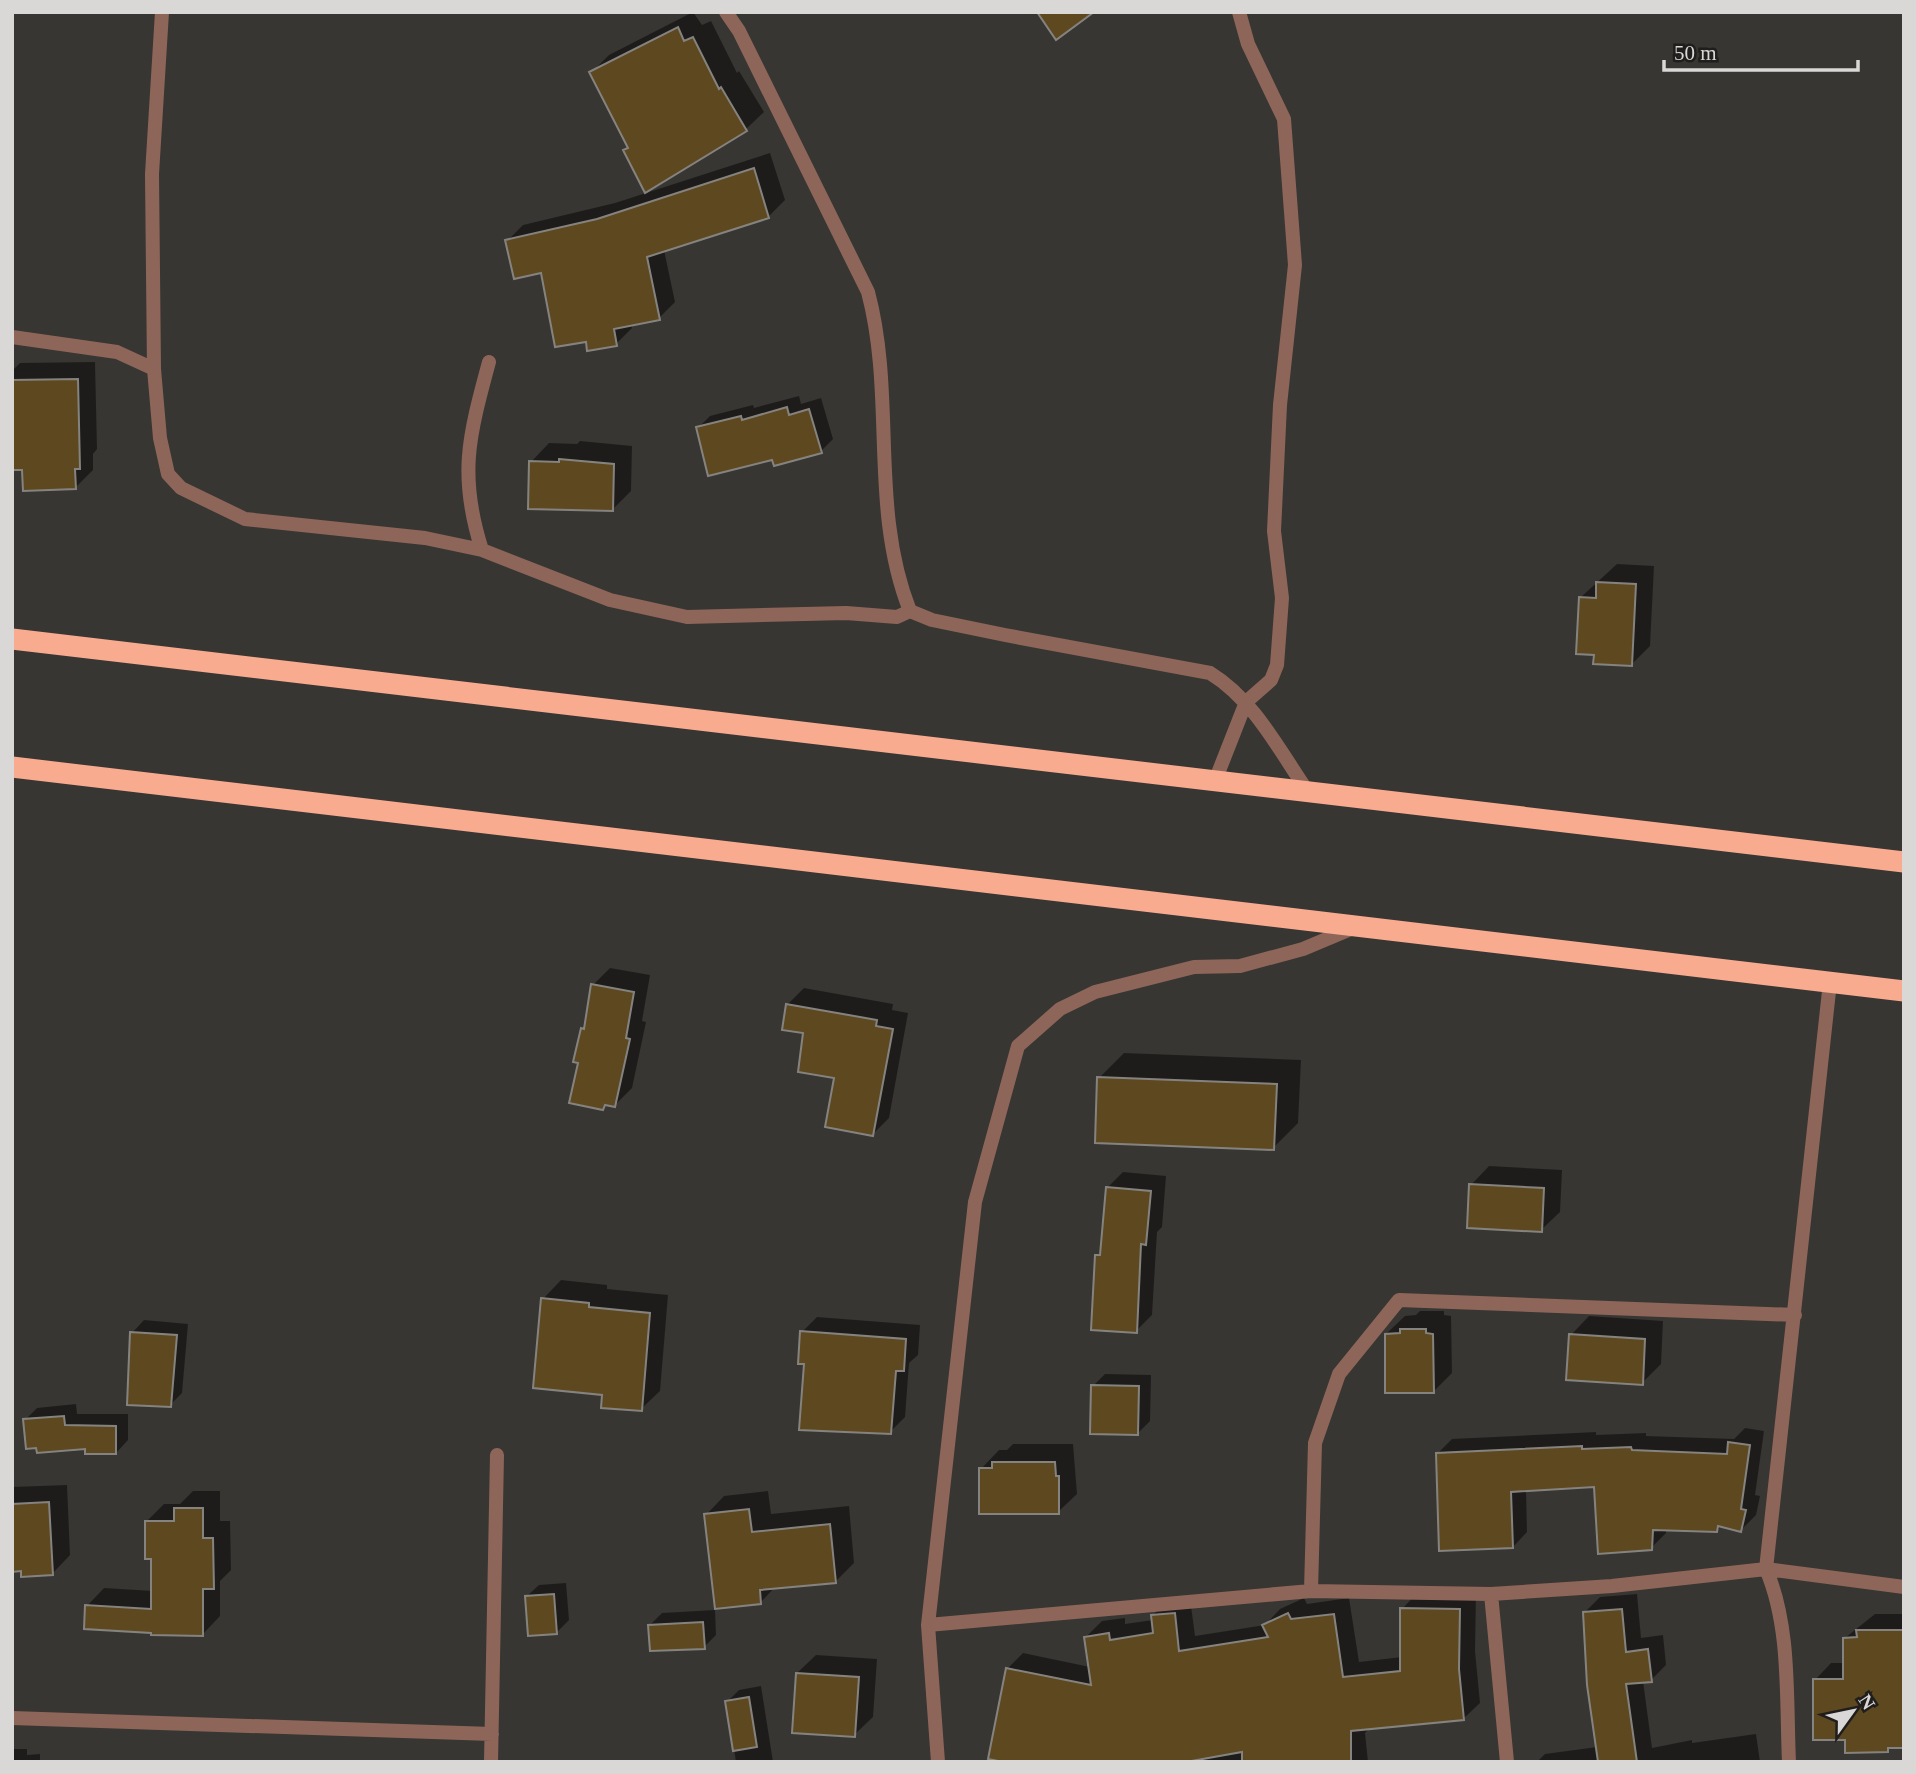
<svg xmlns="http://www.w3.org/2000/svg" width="1916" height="1774" font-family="Georgia,serif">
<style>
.shadow{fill:#0007}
.building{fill:#5e481f;stroke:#85837f;stroke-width:2}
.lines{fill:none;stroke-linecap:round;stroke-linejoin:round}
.street{stroke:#8e6659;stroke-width:14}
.highway{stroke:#f9ab90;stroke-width:21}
</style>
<rect width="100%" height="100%" fill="#383633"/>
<path class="shadow" d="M 693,12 L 702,25 L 711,21 L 737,73 L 739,71 L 764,112 L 746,129 L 645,191 L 625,151 L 629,146 L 592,72 L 609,55 Z
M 770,153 L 785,200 L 769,216 L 664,250 L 675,302 L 659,318 L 631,324 L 632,328 L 616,344 L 587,340 L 543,271 L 507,241 L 523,225 L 615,203 Z
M 95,362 L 97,449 L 93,454 L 93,470 L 75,488 L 24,468 L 12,468 L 12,371 L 20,363 Z
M 799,396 L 801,404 L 821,398 L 833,439 L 821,451 L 774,458 L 698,428 L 710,416 L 753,405 L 754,408 Z
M 580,441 L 632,446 L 631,491 L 612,510 L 531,462 L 549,443 L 577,444 Z
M 1617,564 L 1654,566 L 1650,646 L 1632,664 L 1595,653 L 1580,598 Z
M 610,968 L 650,975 L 642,1021 L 646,1022 L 632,1088 L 615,1105 L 607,1104 L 603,1109 L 580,1061 L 582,1029 L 586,1025 L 593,985 Z
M 804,988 L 893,1004 L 892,1010 L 908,1013 L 889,1118 L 873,1134 L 787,1005 Z
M 1124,1053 L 1301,1060 L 1298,1123 L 1273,1148 L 1099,1078 Z
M 1489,1166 L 1562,1170 L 1560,1212 L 1541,1230 L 1471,1185 Z
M 1123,1172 L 1166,1176 L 1162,1227 L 1157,1232 L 1152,1315 L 1136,1331 L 1097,1256 L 1102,1250 L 1107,1188 Z
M 561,1280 L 607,1285 L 607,1289 L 668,1295 L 660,1391 L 641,1409 L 604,1394 L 543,1299 Z
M 1420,1311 L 1444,1311 L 1444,1315 L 1451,1316 L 1452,1373 L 1433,1392 L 1386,1334 L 1405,1316 L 1416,1315 Z
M 1589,1316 L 1663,1321 L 1661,1364 L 1642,1383 L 1571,1335 Z
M 817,1317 L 920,1325 L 918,1355 L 909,1363 L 905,1417 L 890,1432 L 802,1332 Z
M 144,1320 L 188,1324 L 182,1393 L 170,1405 L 132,1333 Z
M 1105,1374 L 1151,1375 L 1150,1421 L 1138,1433 L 1093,1386 Z
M 76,1404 L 77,1414 L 128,1414 L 128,1440 L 116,1453 L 87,1447 L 25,1420 L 37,1408 Z
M 1745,1428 L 1764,1431 L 1755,1495 L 1760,1496 L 1756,1515 L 1741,1530 L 1722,1525 L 1717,1531 L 1666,1529 L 1666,1533 L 1651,1548 L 1596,1486 L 1526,1489 L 1527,1532 L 1513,1547 L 1437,1454 L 1452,1439 L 1596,1432 L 1596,1435 L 1646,1433 L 1646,1436 L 1734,1439 Z
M 1013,1444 L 1073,1444 L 1077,1494 L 1058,1512 L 981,1469 L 999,1450 L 1007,1450 Z
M 67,1485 L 70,1555 L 52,1574 L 12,1570 L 12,1487 Z
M 193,1491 L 220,1491 L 220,1521 L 230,1521 L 231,1570 L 220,1581 L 220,1616 L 203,1634 L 87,1606 L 104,1588 L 153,1591 L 153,1557 L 146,1522 L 164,1504 L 180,1504 Z
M 768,1491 L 771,1514 L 849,1506 L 854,1563 L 836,1581 L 775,1587 L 761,1602 L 706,1515 L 724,1496 Z
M 566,1583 L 569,1620 L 556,1633 L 526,1597 L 539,1585 Z
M 1418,1592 L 1476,1593 L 1475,1651 L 1480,1703 L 1463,1719 L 1369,1729 L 1365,1733 L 1368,1762 L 989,1762 L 1007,1669 L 1023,1653 L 1090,1667 L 1086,1637 L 1102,1621 L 1125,1618 L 1125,1624 L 1153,1620 L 1152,1616 L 1169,1599 L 1190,1598 L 1195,1636 L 1265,1625 L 1280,1609 L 1304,1598 L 1307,1604 L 1349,1598 L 1359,1662 L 1402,1657 L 1402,1609 Z
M 1637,1594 L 1641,1638 L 1663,1635 L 1666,1665 L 1651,1680 L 1643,1681 L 1652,1748 L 1692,1740 L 1692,1743 L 1756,1734 L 1760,1762 L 1537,1762 L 1545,1754 L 1597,1747 L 1584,1613 L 1600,1597 Z
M 715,1610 L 716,1635 L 704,1647 L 650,1625 L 662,1613 Z
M 1875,1614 L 1904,1614 L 1904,1746 L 1892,1746 L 1887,1750 L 1846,1738 L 1815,1680 L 1831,1663 L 1845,1663 L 1845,1638 Z
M 816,1655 L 877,1659 L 873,1717 L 854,1735 L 797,1673 Z
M 761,1686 L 773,1762 L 736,1762 L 727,1702 L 739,1690 Z
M 12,1749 L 27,1749 L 27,1755 L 40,1754 L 40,1762 L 12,1762 Z"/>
<path class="building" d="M 1037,12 L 1094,12 L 1056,40 Z
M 678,27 L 684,41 L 693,37 L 719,89 L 721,87 L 747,131 L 645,193 L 623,150 L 628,148 L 589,72 Z
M 754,168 L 769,218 L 647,257 L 660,320 L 614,329 L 617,346 L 587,351 L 586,342 L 555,347 L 541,273 L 514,279 L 505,240 L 597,219 Z
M 78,379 L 80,469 L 75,469 L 76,489 L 23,491 L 22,470 L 12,470 L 12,380 Z
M 787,407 L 789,415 L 809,409 L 822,453 L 774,466 L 772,460 L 708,476 L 696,427 L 741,416 L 742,420 Z
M 559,459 L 614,464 L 613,511 L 528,509 L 529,461 L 559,462 Z
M 1596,582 L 1636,584 L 1632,666 L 1593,664 L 1594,655 L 1576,654 L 1579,597 L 1596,598 Z
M 591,984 L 634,992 L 626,1038 L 630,1039 L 615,1107 L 605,1105 L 603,1110 L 569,1103 L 578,1063 L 573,1062 L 581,1028 L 584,1029 Z
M 786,1004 L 877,1020 L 876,1026 L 893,1029 L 873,1136 L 825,1127 L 834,1078 L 798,1072 L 803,1033 L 782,1030 Z
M 1097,1077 L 1277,1084 L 1274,1150 L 1095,1143 Z
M 1469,1184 L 1544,1188 L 1542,1232 L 1467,1228 Z
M 1106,1187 L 1151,1191 L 1146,1245 L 1141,1244 L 1137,1333 L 1091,1330 L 1095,1255 L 1100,1255 Z
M 541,1298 L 589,1303 L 589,1307 L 650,1313 L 642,1411 L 601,1408 L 602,1395 L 533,1388 Z
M 1400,1329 L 1426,1329 L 1426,1333 L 1433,1334 L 1434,1393 L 1385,1393 L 1385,1334 L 1400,1333 Z
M 800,1331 L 906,1339 L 904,1371 L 896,1371 L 891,1434 L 799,1430 L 804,1364 L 798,1364 Z
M 130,1332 L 177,1335 L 171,1407 L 127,1405 Z
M 1569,1334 L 1645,1339 L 1643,1385 L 1566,1380 Z
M 1091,1385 L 1139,1386 L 1138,1435 L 1090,1434 Z
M 64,1416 L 65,1425 L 116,1426 L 116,1454 L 85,1454 L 85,1449 L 37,1453 L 36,1448 L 26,1449 L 23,1419 Z
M 1728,1442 L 1750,1445 L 1741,1509 L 1746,1510 L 1741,1532 L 1718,1526 L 1717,1532 L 1653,1530 L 1652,1550 L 1598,1554 L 1594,1487 L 1511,1492 L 1513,1548 L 1439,1551 L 1436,1453 L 1582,1446 L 1582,1449 L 1631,1447 L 1632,1450 L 1727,1454 Z
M 992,1462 L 1055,1462 L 1056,1476 L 1059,1476 L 1059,1514 L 979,1514 L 979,1468 L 992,1468 Z
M 49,1502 L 53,1575 L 21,1577 L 21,1571 L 12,1572 L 12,1504 Z
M 174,1508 L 203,1508 L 203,1538 L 213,1538 L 214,1589 L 203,1589 L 203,1636 L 151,1635 L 151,1633 L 84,1629 L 85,1605 L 151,1609 L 151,1559 L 145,1559 L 145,1521 L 174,1521 Z
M 749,1509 L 752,1532 L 830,1524 L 836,1583 L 760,1590 L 761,1604 L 715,1609 L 704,1514 Z
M 554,1594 L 557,1634 L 528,1636 L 525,1596 Z
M 1400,1608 L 1460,1609 L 1459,1669 L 1464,1720 L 1351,1731 L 1351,1762 L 1242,1762 L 1242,1752 L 1186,1762 L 1003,1762 L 988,1759 L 1006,1668 L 1091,1685 L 1084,1637 L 1109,1633 L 1110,1640 L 1153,1633 L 1151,1615 L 1175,1613 L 1179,1651 L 1268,1637 L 1262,1625 L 1288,1613 L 1291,1619 L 1334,1614 L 1343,1677 L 1400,1671 Z
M 1622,1609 L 1626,1652 L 1648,1649 L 1652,1682 L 1626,1684 L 1637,1762 L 1598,1762 L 1587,1685 L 1583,1612 Z
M 703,1622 L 705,1649 L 650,1651 L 648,1625 Z
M 1856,1630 L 1904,1630 L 1904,1748 L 1888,1748 L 1888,1752 L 1845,1753 L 1845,1740 L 1813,1740 L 1813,1679 L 1843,1679 L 1843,1638 L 1857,1637 Z
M 796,1673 L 859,1677 L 855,1737 L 792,1733 Z
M 749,1697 L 757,1747 L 733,1751 L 725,1701 Z"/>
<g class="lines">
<path class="street" d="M 726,12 L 739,31 L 868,292 C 896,397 869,508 910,611 L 932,620 L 1005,635 L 1210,673 C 1254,700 1279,750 1308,792
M 12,337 L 117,352 L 154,369 L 160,438 L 168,474 L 181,488 L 245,519 L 425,538 L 482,550 L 610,600 L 687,617 L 846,613 L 897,617 L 910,611
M 154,369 L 152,174 L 162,12
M 482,550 C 458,475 469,436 489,362
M 1215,781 L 1246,702 L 1271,680 L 1277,665 L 1282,598 L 1274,531 L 1280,405 L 1295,265 L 1284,119 L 1248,44 L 1239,12
M 1311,1591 L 1315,1443 L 1339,1374 L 1399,1300 L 1795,1315
M 1491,1594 L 1507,1762
M 928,1625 L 1311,1591 L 1491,1594 L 1612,1586 L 1766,1569 L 1904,1587
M 12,1718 L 492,1734
M 491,1762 L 497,1455
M 938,1762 L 928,1625 L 975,1202 L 1018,1046 L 1060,1009 L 1095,992 L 1194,967 L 1240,966 L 1303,949 L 1353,928
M 1789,1762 C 1786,1699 1791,1627 1766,1569 L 1830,982"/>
<path class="highway" d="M 12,639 L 1904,862
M 12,767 L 1904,991"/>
</g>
<rect width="1916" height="1774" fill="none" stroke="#d9d8d6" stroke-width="28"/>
<g transform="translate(1853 1711) rotate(57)" stroke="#1f1e1c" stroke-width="5" paint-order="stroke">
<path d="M0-5L12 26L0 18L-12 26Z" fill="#d9d8d6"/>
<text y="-10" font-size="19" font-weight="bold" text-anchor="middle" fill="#d9d8d6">N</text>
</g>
<path d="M1664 60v10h194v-10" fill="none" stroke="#d9d8d6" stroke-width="3.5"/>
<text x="1674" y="60" font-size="21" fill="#d9d8d6" stroke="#1f1e1c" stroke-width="5" paint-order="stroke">50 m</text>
</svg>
